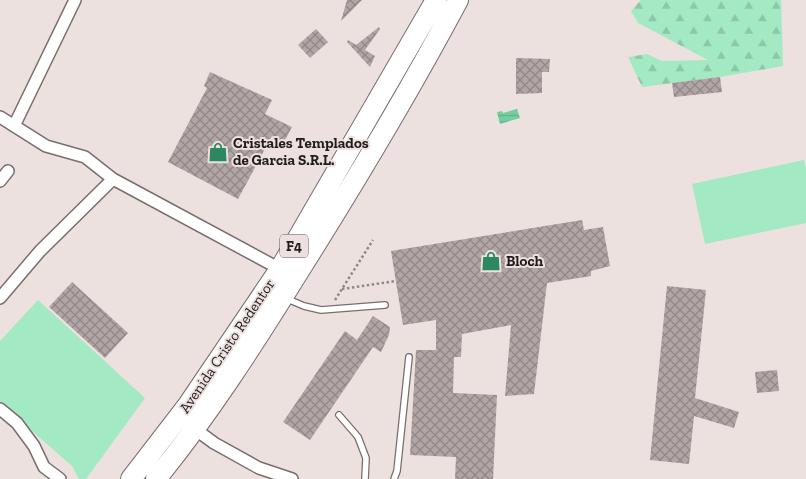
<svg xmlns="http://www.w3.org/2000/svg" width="806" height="479" font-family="'Zilla Slab',serif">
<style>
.grass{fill:#a3e9c3}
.forest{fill:url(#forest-firs)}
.water{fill:url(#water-rules)}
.building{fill:url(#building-cross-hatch)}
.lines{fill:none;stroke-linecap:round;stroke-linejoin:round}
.lane-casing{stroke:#786e6d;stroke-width:8}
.street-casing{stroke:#786e6d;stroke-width:14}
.highway-casing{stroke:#786e6d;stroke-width:22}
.path{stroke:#908786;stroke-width:2.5;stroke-dasharray:2.5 2.5;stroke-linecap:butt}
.lane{stroke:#fff;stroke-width:5.5}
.street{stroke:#fff;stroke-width:11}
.highway{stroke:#fff;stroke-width:20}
.labels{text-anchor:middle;stroke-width:4;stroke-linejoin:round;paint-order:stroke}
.shield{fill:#ede1df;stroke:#5e5856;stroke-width:1}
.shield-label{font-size:14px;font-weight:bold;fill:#211d1c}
.poi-label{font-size:15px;font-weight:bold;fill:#211d1c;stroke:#ede1df;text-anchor:start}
.street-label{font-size:15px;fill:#211d1c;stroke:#ede1df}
</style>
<defs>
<pattern id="forest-firs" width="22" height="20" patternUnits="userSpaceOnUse" patternTransform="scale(1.25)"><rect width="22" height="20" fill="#a3e9c3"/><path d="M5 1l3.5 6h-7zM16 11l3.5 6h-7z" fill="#8cc7a7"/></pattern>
<pattern id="water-rules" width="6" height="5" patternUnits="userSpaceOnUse" patternTransform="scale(1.25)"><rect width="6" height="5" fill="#74cea0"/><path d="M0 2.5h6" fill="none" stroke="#64b089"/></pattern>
<pattern id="building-cross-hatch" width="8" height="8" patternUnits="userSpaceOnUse" patternTransform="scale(1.25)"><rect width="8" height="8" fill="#b1a6a5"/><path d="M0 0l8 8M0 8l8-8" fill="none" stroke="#908786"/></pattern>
</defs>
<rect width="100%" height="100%" fill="#ede1df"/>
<path class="grass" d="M 804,160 L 806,169 L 806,223 L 705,244 L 692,184 Z
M 38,300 L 145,398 L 86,479 L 79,479 L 72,466 L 0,403 L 0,341 Z"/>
<path class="forest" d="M 641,0 L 781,0 L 783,66 L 720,77 L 642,87 L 628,57 L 647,54 L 662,61 L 708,60 L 638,23 L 631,11 Z"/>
<path class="water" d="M 517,109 L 520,118 L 500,124 L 497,112 L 502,111 L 503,113 Z"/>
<path class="building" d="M 347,0 L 362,0 L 341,21 Z
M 379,27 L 380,29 L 365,50 L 375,56 L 370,67 L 347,42 L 348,40 L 356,45 Z
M 316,29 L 328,42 L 310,58 L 298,45 Z
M 516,58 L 550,59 L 549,72 L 542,72 L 542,93 L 516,94 Z
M 210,72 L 272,100 L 265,114 L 292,127 L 284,142 L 272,136 L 238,199 L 168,162 L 207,88 L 204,86 Z
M 720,77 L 722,92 L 674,97 L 672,83 Z
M 582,220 L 584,230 L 603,227 L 610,266 L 591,271 L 591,276 L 547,283 L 534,394 L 505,396 L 511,325 L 462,334 L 461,357 L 454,357 L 453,393 L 497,395 L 493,479 L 455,479 L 456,457 L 410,455 L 416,350 L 436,350 L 436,320 L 403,325 L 391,251 Z
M 72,282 L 128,333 L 105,358 L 49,307 Z
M 667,286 L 706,290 L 695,398 L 739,412 L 734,428 L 694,416 L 689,464 L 650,460 Z
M 373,316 L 390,327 L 389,335 L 381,352 L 373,347 L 310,440 L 283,422 L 345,331 L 357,340 Z
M 777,370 L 779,391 L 757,393 L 755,372 Z"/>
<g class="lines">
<defs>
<path id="lane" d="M 285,298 L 304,306 L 321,310 L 385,305
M 339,415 L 358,437 L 366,458 L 365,479
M 394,479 L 397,471 L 409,357"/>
<path id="street" d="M 0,117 L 46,146 L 85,157 L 113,179 L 280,269
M 14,126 L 75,0
M 0,181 L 8,171
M 0,298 L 40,251 L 113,179
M 0,409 L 17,423 L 34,446 L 44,467 L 60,479
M 195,429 L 214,443 L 259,468 L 292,479"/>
<path id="highway" d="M 131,479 L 188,405 L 280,269 L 436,0
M 156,479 C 209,414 255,342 299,271 C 355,182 409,92 458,0"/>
</defs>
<use href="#lane" class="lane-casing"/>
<use href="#street" class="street-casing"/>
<use href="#highway" class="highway-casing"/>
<path class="path" d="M 342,289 L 396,281
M 335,300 L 373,240"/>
<use href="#lane" class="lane"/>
<use href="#street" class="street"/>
<use href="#highway" class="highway"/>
</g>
<defs>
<symbol id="shop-bare" viewBox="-9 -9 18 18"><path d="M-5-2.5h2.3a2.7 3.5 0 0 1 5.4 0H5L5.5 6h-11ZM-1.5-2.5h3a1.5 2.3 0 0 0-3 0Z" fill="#2b885f" stroke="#ede1df" stroke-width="2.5" paint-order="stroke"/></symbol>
</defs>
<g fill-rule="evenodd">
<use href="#shop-bare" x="204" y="138" width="28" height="28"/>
<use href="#shop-bare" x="477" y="247" width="28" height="28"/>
</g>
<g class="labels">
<rect class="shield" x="280" y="234.5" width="28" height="23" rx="4"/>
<g class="shield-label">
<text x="294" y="251">F4</text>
</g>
<g class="poi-label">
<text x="233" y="148">Cristales Templados<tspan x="233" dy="17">de Garcia S.R.L.</tspan></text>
<text x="506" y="266">Bloch</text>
</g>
<g class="street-label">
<text transform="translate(227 346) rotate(-56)" y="5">Avenida Cristo Redentor</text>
</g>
</g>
</svg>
